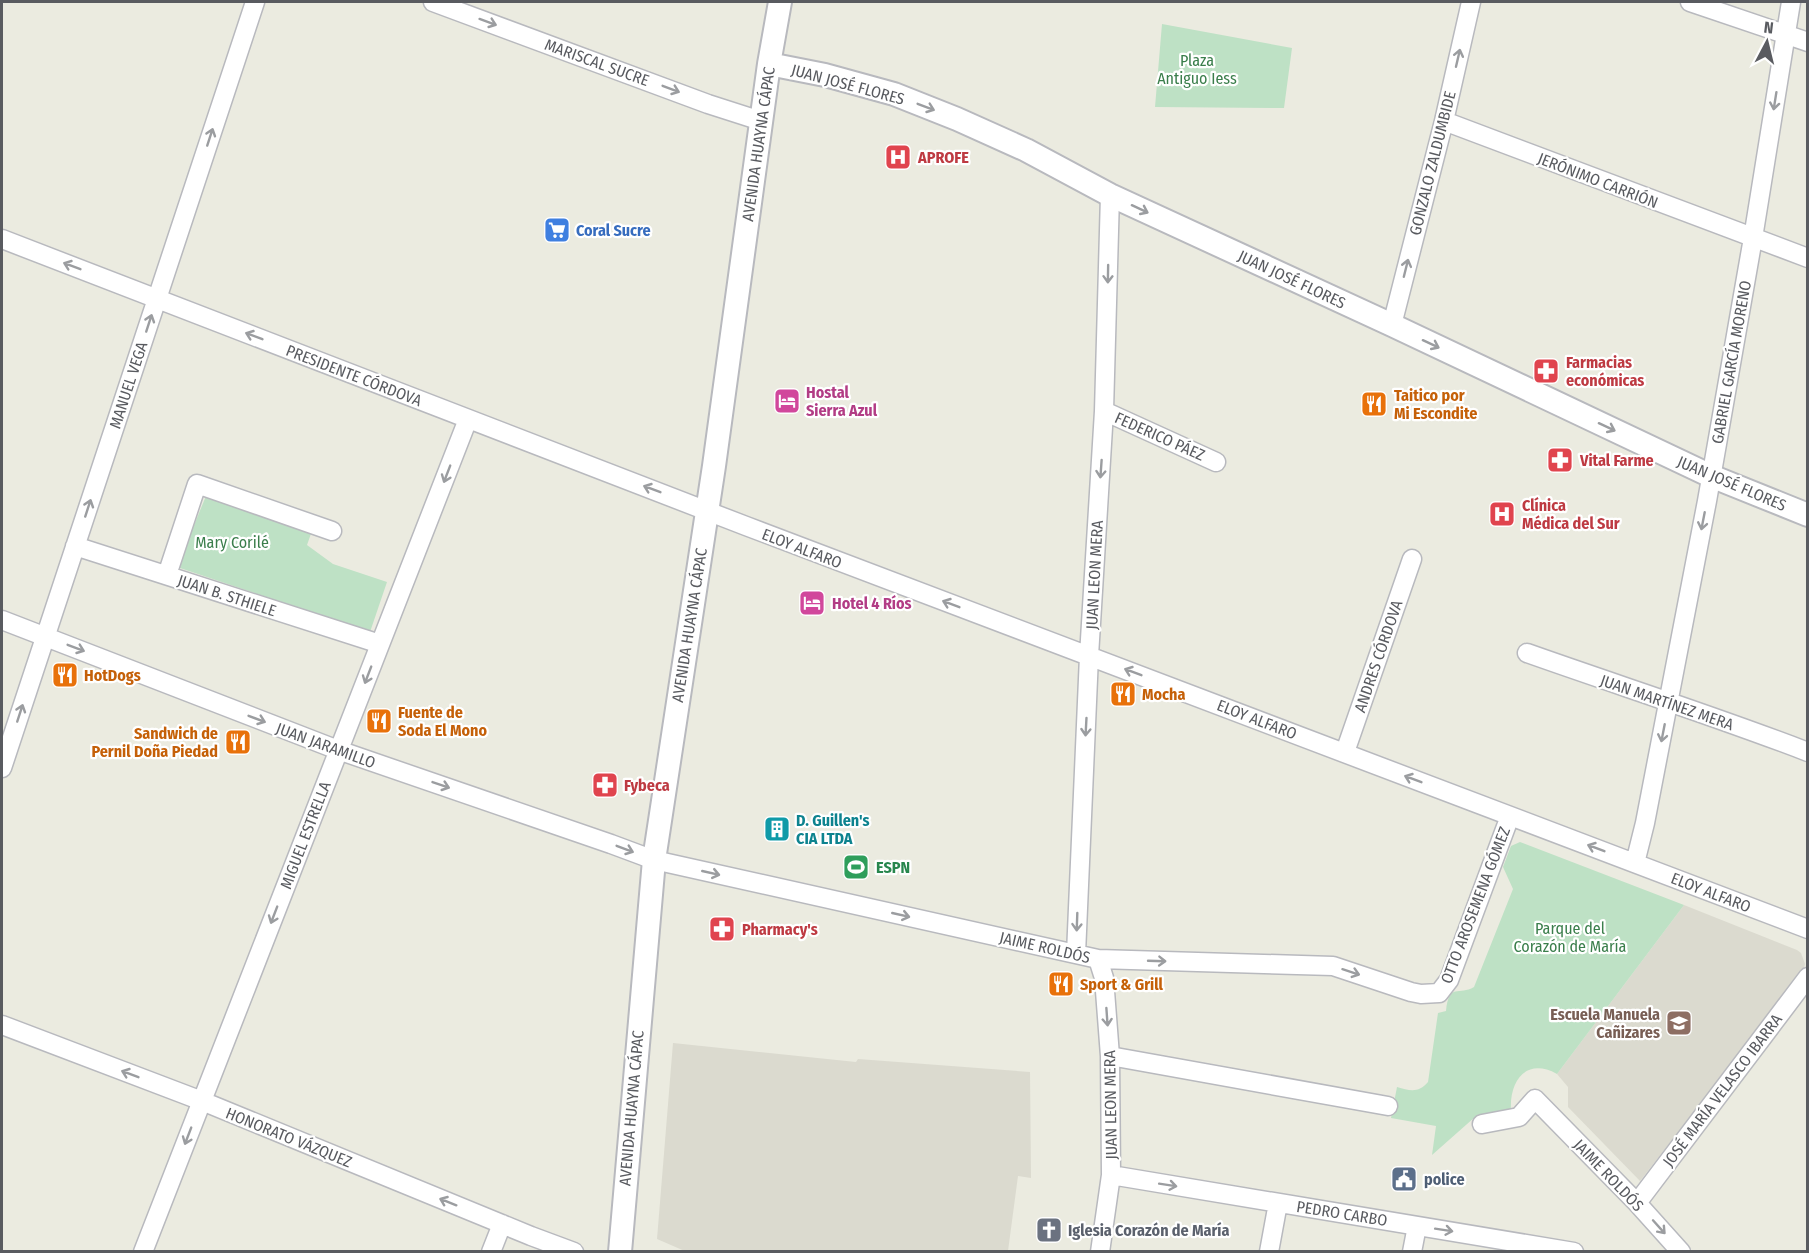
<svg xmlns="http://www.w3.org/2000/svg" width="1809" height="1253" font-family="'Fira Sans Condensed',sans-serif">
<style>
.education{fill:#dbdacf}
.green{fill:#bee1c5}
.lines{fill:none;stroke-linecap:round;stroke-linejoin:round}
.minor-casing{stroke:#b8b9be;stroke-width:21}
.tertiary-casing{stroke:#b8b9be;stroke-width:26}
.minor{stroke:#fff;stroke-width:18}
.tertiary{stroke:#fff;stroke-width:22}
.oneway{stroke:#9b9da0}
.labels{text-anchor:middle;stroke-width:4.5;stroke-linejoin:round;paint-order:stroke}
.park-label{font-size:16px;fill:#3a7e4b;stroke:#fff}
.street-label{font-size:16px;fill:#595b60;stroke:#fff}
.health-label{font-size:16px;font-weight:bold;fill:#be3a42;stroke:#fff;text-anchor:start}
.shop-label{font-size:16px;font-weight:bold;fill:#366cbe;stroke:#fff;text-anchor:start}
.hotel-label{font-size:16px;font-weight:bold;fill:#b23c85;stroke:#fff;text-anchor:start}
.food-label{font-size:16px;font-weight:bold;fill:#c56008;stroke:#fff;text-anchor:start}
.culture-label{font-size:16px;font-weight:bold;fill:#0d838f;stroke:#fff;text-anchor:start}
.leisure-label{font-size:16px;font-weight:bold;fill:#27864d;stroke:#fff;text-anchor:start}
.education-label{font-size:16px;font-weight:bold;fill:#785e54;stroke:#fff;text-anchor:end}
.service-label{font-size:16px;font-weight:bold;fill:#4e5e75;stroke:#fff;text-anchor:start}
.worship-label{font-size:16px;font-weight:bold;fill:#5b616d;stroke:#fff;text-anchor:start}
</style>
<rect width="100%" height="100%" fill="#ebebe0"/>
<path class="education" d="M 1684,905 L 1797,950 L 1801,953 L 1805,964 L 1803,972 L 1640,1181 L 1568,1107 L 1568,1087 L 1557,1074 Z
M 673,1043 L 856,1062 L 858,1059 L 1030,1072 L 1031,1178 L 1018,1176 L 1008,1251 L 687,1252 L 657,1239 Z"/>
<path class="green" d="M 1162,24 L 1292,48 L 1284,108 L 1155,107 Z
M 208,491 L 313,528 L 307,545 L 333,564 L 387,582 L 370,632 L 177,567 Z
M 1520,842 L 1684,905 L 1557,1074 C 1526,1057 1509,1081 1511,1111 L 1503,1115 L 1475,1117 L 1432,1155 L 1436,1126 L 1391,1118 L 1397,1087 C 1410,1091 1419,1093 1428,1082 L 1438,1013 L 1446,1011 C 1449,982 1459,996 1474,987 L 1513,889 L 1503,867 L 1511,846 Z"/>
<g class="lines">
<defs>
<path id="minor" d="M 433,2 L 708,104 L 761,121
M 1690,2 L 1808,42
M 1444,121 L 1808,258
M 2,239 L 746,526 L 1808,929
M 1392,325 L 1444,121 L 1471,2
M 1104,411 L 1216,462
M 75,546 L 380,644
M 167,575 L 197,484 L 332,531
M 2,620 L 338,750 L 611,844 L 654,860 L 1098,959 L 1333,966 L 1411,992 L 1421,994 L 1439,993 L 1449,980 L 1510,816
M 1527,653 C 1620,686 1715,716 1808,752
M 1345,752 L 1412,559
M 2,768 L 255,2
M 1635,863 L 1645,823 L 1707,501 L 1753,238 L 1791,2
M 1076,954 L 1089,656 L 1104,411 L 1110,195
M 1098,959 L 1104,978 L 1110,1056 L 1111,1175 L 1100,1252
M 2,1025 L 202,1101 L 531,1236 L 574,1252
M 1110,1056 L 1388,1106
M 1482,1124 L 1519,1117 L 1535,1099 L 1637,1203 L 1681,1252
M 1111,1175 L 1574,1252
M 1637,1203 L 1808,977
M 143,1252 L 468,419
M 491,1252 L 502,1224
M 1269,1252 L 1278,1203
M 1412,1252 L 1417,1226"/>
<path id="tertiary" d="M 769,64 L 825,75 L 894,94 L 957,119 L 1026,150 L 1110,195 L 1392,325 L 1711,476 L 1808,515
M 620,1252 L 654,860 L 714,466 L 769,64 L 780,2"/>
</defs>
<use href="#minor" class="minor-casing"/>
<use href="#tertiary" class="tertiary-casing"/>
<use href="#minor" class="minor"/>
<use href="#tertiary" class="tertiary"/>
</g>
<defs><path id="oneway-shaft" d="M-6 0H5M1.5-3L5.5 0L1.5 3" fill="none" stroke-width="1.6" stroke-linecap="round" stroke-linejoin="round" transform="scale(1.5)"/></defs>
<g class="oneway">
<use href="#oneway-shaft" transform="translate(488 22) rotate(20)"/>
<use href="#oneway-shaft" transform="translate(1458 58) rotate(-77)"/>
<use href="#oneway-shaft" transform="translate(671 89) rotate(21)"/>
<use href="#oneway-shaft" transform="translate(1775 101) rotate(99)"/>
<use href="#oneway-shaft" transform="translate(926 107) rotate(21)"/>
<use href="#oneway-shaft" transform="translate(210 137) rotate(-72)"/>
<use href="#oneway-shaft" transform="translate(1140 209) rotate(25)"/>
<use href="#oneway-shaft" transform="translate(72 266) rotate(-159)"/>
<use href="#oneway-shaft" transform="translate(1406 268) rotate(-76)"/>
<use href="#oneway-shaft" transform="translate(1108 274) rotate(91)"/>
<use href="#oneway-shaft" transform="translate(149 323) rotate(-72)"/>
<use href="#oneway-shaft" transform="translate(254 336) rotate(-159)"/>
<use href="#oneway-shaft" transform="translate(1431 344) rotate(25)"/>
<use href="#oneway-shaft" transform="translate(1607 427) rotate(25)"/>
<use href="#oneway-shaft" transform="translate(1101 469) rotate(94)"/>
<use href="#oneway-shaft" transform="translate(447 474) rotate(111)"/>
<use href="#oneway-shaft" transform="translate(652 489) rotate(-159)"/>
<use href="#oneway-shaft" transform="translate(88 508) rotate(-72)"/>
<use href="#oneway-shaft" transform="translate(1703 521) rotate(101)"/>
<use href="#oneway-shaft" transform="translate(951 604) rotate(-159)"/>
<use href="#oneway-shaft" transform="translate(76 648) rotate(21)"/>
<use href="#oneway-shaft" transform="translate(1133 672) rotate(-159)"/>
<use href="#oneway-shaft" transform="translate(368 675) rotate(111)"/>
<use href="#oneway-shaft" transform="translate(20 713) rotate(-72)"/>
<use href="#oneway-shaft" transform="translate(257 719) rotate(21)"/>
<use href="#oneway-shaft" transform="translate(1086 727) rotate(93)"/>
<use href="#oneway-shaft" transform="translate(1663 733) rotate(101)"/>
<use href="#oneway-shaft" transform="translate(1413 779) rotate(-159)"/>
<use href="#oneway-shaft" transform="translate(441 785) rotate(19)"/>
<use href="#oneway-shaft" transform="translate(1596 848) rotate(-159)"/>
<use href="#oneway-shaft" transform="translate(625 849) rotate(21)"/>
<use href="#oneway-shaft" transform="translate(711 873) rotate(13)"/>
<use href="#oneway-shaft" transform="translate(274 915) rotate(111)"/>
<use href="#oneway-shaft" transform="translate(901 915) rotate(13)"/>
<use href="#oneway-shaft" transform="translate(1077 922) rotate(92)"/>
<use href="#oneway-shaft" transform="translate(1157 961) rotate(2)"/>
<use href="#oneway-shaft" transform="translate(1351 972) rotate(18)"/>
<use href="#oneway-shaft" transform="translate(1107 1017) rotate(86)"/>
<use href="#oneway-shaft" transform="translate(130 1074) rotate(-159)"/>
<use href="#oneway-shaft" transform="translate(188 1136) rotate(111)"/>
<use href="#oneway-shaft" transform="translate(1168 1185) rotate(9)"/>
<use href="#oneway-shaft" transform="translate(448 1202) rotate(-158)"/>
<use href="#oneway-shaft" transform="translate(1659 1227) rotate(48)"/>
<use href="#oneway-shaft" transform="translate(1444 1230) rotate(9)"/>
</g>
<defs>
<symbol id="hospital-square" viewBox="-11 -11 22 22"><rect x="-9" y="-9" width="18" height="18" rx="4" fill="#e0444e" stroke="#fff"/><path d="M-5-5h3v3.5h4V-5h3V5h-3V1.5h-4V5h-3Z" fill="#fff"/></symbol>
<symbol id="supermarket-square" viewBox="-11 -11 22 22"><rect x="-9" y="-9" width="18" height="18" rx="4" fill="#3f7fe0" stroke="#fff"/><path d="M-6-5.5h2.5l.6 2H6L4.5 2H-2.5L-4.4-4H-6ZM-1.5 3.2a1.3 1.3 0 1 0 .1 0ZM3 3.2a1.3 1.3 0 1 0 .1 0Z" fill="#fff"/></symbol>
<symbol id="pharmacy-square" viewBox="-11 -11 22 22"><rect x="-9" y="-9" width="18" height="18" rx="4" fill="#e0444e" stroke="#fff"/><path d="M-2-6h4v4h4v4h-4v4h-4v-4h-4v-4h4Z" fill="#fff"/></symbol>
<symbol id="hotel-square" viewBox="-11 -11 22 22"><rect x="-9" y="-9" width="18" height="18" rx="4" fill="#d1479c" stroke="#fff"/><path d="M-6-4.5h1.5V1H6V5H4.5V3h-9V5H-6ZM-4 0a1.8 1.8 0 1 1 3.6 0ZM.5 0V-2.5h3Q6-2.5 6 0Z" fill="#fff"/></symbol>
<symbol id="restaurant-square" viewBox="-11 -11 22 22"><rect x="-9" y="-9" width="18" height="18" rx="4" fill="#e8710a" stroke="#fff"/><path d="M-5-6h1v4h1v-4h1v4h1v-4h1v5L-1.5 .5V6h-2V.5L-5-1ZM5-6V6H3V1.5H1.5Q1.5-4 5-6Z" fill="#fff"/></symbol>
<symbol id="building-square" viewBox="-11 -11 22 22"><rect x="-9" y="-9" width="18" height="18" rx="4" fill="#0f9aa8" stroke="#fff"/><path d="M-4-6H4V6H1V3H-1V6H-4ZM-2.5-4.3h1.7v1.8h-1.7ZM.8-4.3h1.7v1.8H.8ZM-2.5-1h1.7V.8h-1.7ZM.8-1h1.7V.8H.8Z" fill="#fff"/></symbol>
<symbol id="stadium-square" viewBox="-11 -11 22 22"><rect x="-9" y="-9" width="18" height="18" rx="4" fill="#2e9e5b" stroke="#fff"/><path d="M0-5a6.5 5 0 1 0 0 10a6.5 5 0 1 0 0-10ZM-3.5-1.8h7v3.6h-7Z" fill="#fff"/></symbol>
<symbol id="school-square" viewBox="-11 -11 22 22"><rect x="-9" y="-9" width="18" height="18" rx="4" fill="#8d6e63" stroke="#fff"/><path d="M0-5L7-2L0 1L-7-2ZM-4 1L0 2.5L4 1V4Q0 6-4 4Z" fill="#fff"/></symbol>
<symbol id="civic-square" viewBox="-11 -11 22 22"><rect x="-9" y="-9" width="18" height="18" rx="4" fill="#5c6f8a" stroke="#fff"/><path d="M-.6-6.5H3V-4.5H.6V-3L4-1V1h2V6H-6V1h2V-1L-.6-3ZM-1.2 2.5V6h2.4V2.5Z" fill="#fff"/></symbol>
<symbol id="church-square" viewBox="-11 -11 22 22"><rect x="-9" y="-9" width="18" height="18" rx="4" fill="#6b7280" stroke="#fff"/><path d="M-1.2-6h2.4v3.5h3.3v2.4h-3.3V6h-2.4V-.1h-3.3v-2.4h3.3Z" fill="#fff"/></symbol>
</defs>
<g fill-rule="evenodd">
<use href="#hospital-square" x="883" y="142" width="30" height="30"/>
<use href="#supermarket-square" x="542" y="215" width="30" height="30"/>
<use href="#pharmacy-square" x="1531" y="356" width="30" height="30"/>
<use href="#hotel-square" x="772" y="386" width="30" height="30"/>
<use href="#restaurant-square" x="1359" y="389" width="30" height="30"/>
<use href="#pharmacy-square" x="1545" y="445" width="30" height="30"/>
<use href="#hospital-square" x="1487" y="499" width="30" height="30"/>
<use href="#hotel-square" x="797" y="588" width="30" height="30"/>
<use href="#restaurant-square" x="50" y="660" width="30" height="30"/>
<use href="#restaurant-square" x="1108" y="679" width="30" height="30"/>
<use href="#restaurant-square" x="364" y="706" width="30" height="30"/>
<use href="#restaurant-square" x="223" y="727" width="30" height="30"/>
<use href="#pharmacy-square" x="590" y="770" width="30" height="30"/>
<use href="#building-square" x="762" y="814" width="30" height="30"/>
<use href="#stadium-square" x="841" y="852" width="30" height="30"/>
<use href="#pharmacy-square" x="707" y="914" width="30" height="30"/>
<use href="#restaurant-square" x="1046" y="969" width="30" height="30"/>
<use href="#school-square" x="1664" y="1008" width="30" height="30"/>
<use href="#civic-square" x="1389" y="1164" width="30" height="30"/>
<use href="#church-square" x="1034" y="1215" width="30" height="30"/>
</g>
<g class="labels">
<g class="park-label">
<text x="1197" y="66">Plaza<tspan x="1197" dy="18">Antiguo Iess</tspan></text>
<text x="232" y="548">Mary Corilé</text>
<text x="1570" y="934">Parque del<tspan x="1570" dy="18">Corazón de María</tspan></text>
</g>
<g class="street-label">
<text transform="translate(597 62) rotate(20)" y="6">MARISCAL SUCRE</text>
<text transform="translate(848 84) rotate(15)" y="6">JUAN JOSÉ FLORES</text>
<text transform="translate(758 144) rotate(-82)" y="6">AVENIDA HUAYNA CÁPAC</text>
<text transform="translate(1432 163) rotate(-76)" y="6">GONZALO ZALDUMBIDE</text>
<text transform="translate(1598 180) rotate(21)" y="6">JERÓNIMO CARRIÓN</text>
<text transform="translate(1292 279) rotate(25)" y="6">JUAN JOSÉ FLORES</text>
<text transform="translate(1731 362) rotate(-80)" y="6">GABRIEL GARCÍA MORENO</text>
<text transform="translate(354 375) rotate(21)" y="6">PRESIDENTE CÓRDOVA</text>
<text transform="translate(128 385) rotate(-72)" y="6">MANUEL VEGA</text>
<text transform="translate(1160 436) rotate(24)" y="6">FEDERICO PÁEZ</text>
<text transform="translate(1732 483) rotate(23)" y="6">JUAN JOSÉ FLORES</text>
<text transform="translate(802 548) rotate(21)" y="6">ELOY ALFARO</text>
<text transform="translate(1094 575) rotate(-87)" y="6">JUAN LEON MERA</text>
<text transform="translate(227 595) rotate(18)" y="6">JUAN B. STHIELE</text>
<text transform="translate(689 625) rotate(-81)" y="6">AVENIDA HUAYNA CÁPAC</text>
<text transform="translate(1378 656) rotate(-71)" y="6">ANDRES CÓRDOVA</text>
<text transform="translate(1667 702) rotate(19)" y="6">JUAN MARTÍNEZ MERA</text>
<text transform="translate(1257 719) rotate(21)" y="6">ELOY ALFARO</text>
<text transform="translate(326 745) rotate(20)" y="6">JUAN JARAMILLO</text>
<text transform="translate(305 835) rotate(-69)" y="6">MIGUEL ESTRELLA</text>
<text transform="translate(1711 892) rotate(21)" y="6">ELOY ALFARO</text>
<text transform="translate(1475 905) rotate(-69)" y="6">OTTO AROSEMENA GÓMEZ</text>
<text transform="translate(1045 947) rotate(13)" y="6">JAIME ROLDÓS</text>
<text transform="translate(1722 1090) rotate(-53)" y="6">JOSÉ MARÍA VELASCO IBARRA</text>
<text transform="translate(1110 1105) rotate(-91)" y="6">JUAN LEON MERA</text>
<text transform="translate(631 1108) rotate(-85)" y="6">AVENIDA HUAYNA CÁPAC</text>
<text transform="translate(289 1137) rotate(22)" y="6">HONORATO VÁZQUEZ</text>
<text transform="translate(1609 1175) rotate(46)" y="6">JAIME ROLDÓS</text>
<text transform="translate(1342 1213) rotate(9)" y="6">PEDRO CARBO</text>
</g>
<g class="health-label">
<text x="918" y="163">APROFE</text>
<text x="1566" y="368">Farmacias<tspan x="1566" dy="18">económicas</tspan></text>
<text x="1580" y="466">Vital Farme</text>
<text x="1522" y="511">Clínica<tspan x="1522" dy="18">Médica del Sur</tspan></text>
<text x="624" y="791">Fybeca</text>
<text x="742" y="935">Pharmacy's</text>
</g>
<g class="shop-label">
<text x="576" y="236">Coral Sucre</text>
</g>
<g class="hotel-label">
<text x="806" y="398">Hostal<tspan x="806" dy="18">Sierra Azul</tspan></text>
<text x="832" y="609">Hotel 4 Ríos</text>
</g>
<g class="food-label">
<text x="1394" y="401">Taitico por<tspan x="1394" dy="18">Mi Escondite</tspan></text>
<text x="84" y="681">HotDogs</text>
<text x="1142" y="700">Mocha</text>
<text x="398" y="718">Fuente de<tspan x="398" dy="18">Soda El Mono</tspan></text>
<text x="218" y="739" text-anchor="end">Sandwich de<tspan x="218" dy="18">Pernil Doña Piedad</tspan></text>
<text x="1080" y="990">Sport &amp; Grill</text>
</g>
<g class="culture-label">
<text x="796" y="826">D. Guillen's<tspan x="796" dy="18">CIA LTDA</tspan></text>
</g>
<g class="leisure-label">
<text x="876" y="873">ESPN</text>
</g>
<g class="education-label">
<text x="1660" y="1020">Escuela Manuela<tspan x="1660" dy="18">Cañizares</tspan></text>
</g>
<g class="service-label">
<text x="1424" y="1185">police</text>
</g>
<g class="worship-label">
<text x="1068" y="1236">Iglesia Corazón de María</text>
</g>
</g>
<rect width="1809" height="1253" fill="none" stroke="#595b60" stroke-width="6"/>
<g transform="translate(1767 42) rotate(7)" stroke="#ffffff" stroke-width="4.5" paint-order="stroke">
<path d="M0-4.5L10 22L0 15L-10 22Z" fill="#595b60"/>
<text y="-9" font-size="16" font-weight="bold" text-anchor="middle" fill="#595b60">N</text>
</g>
</svg>
